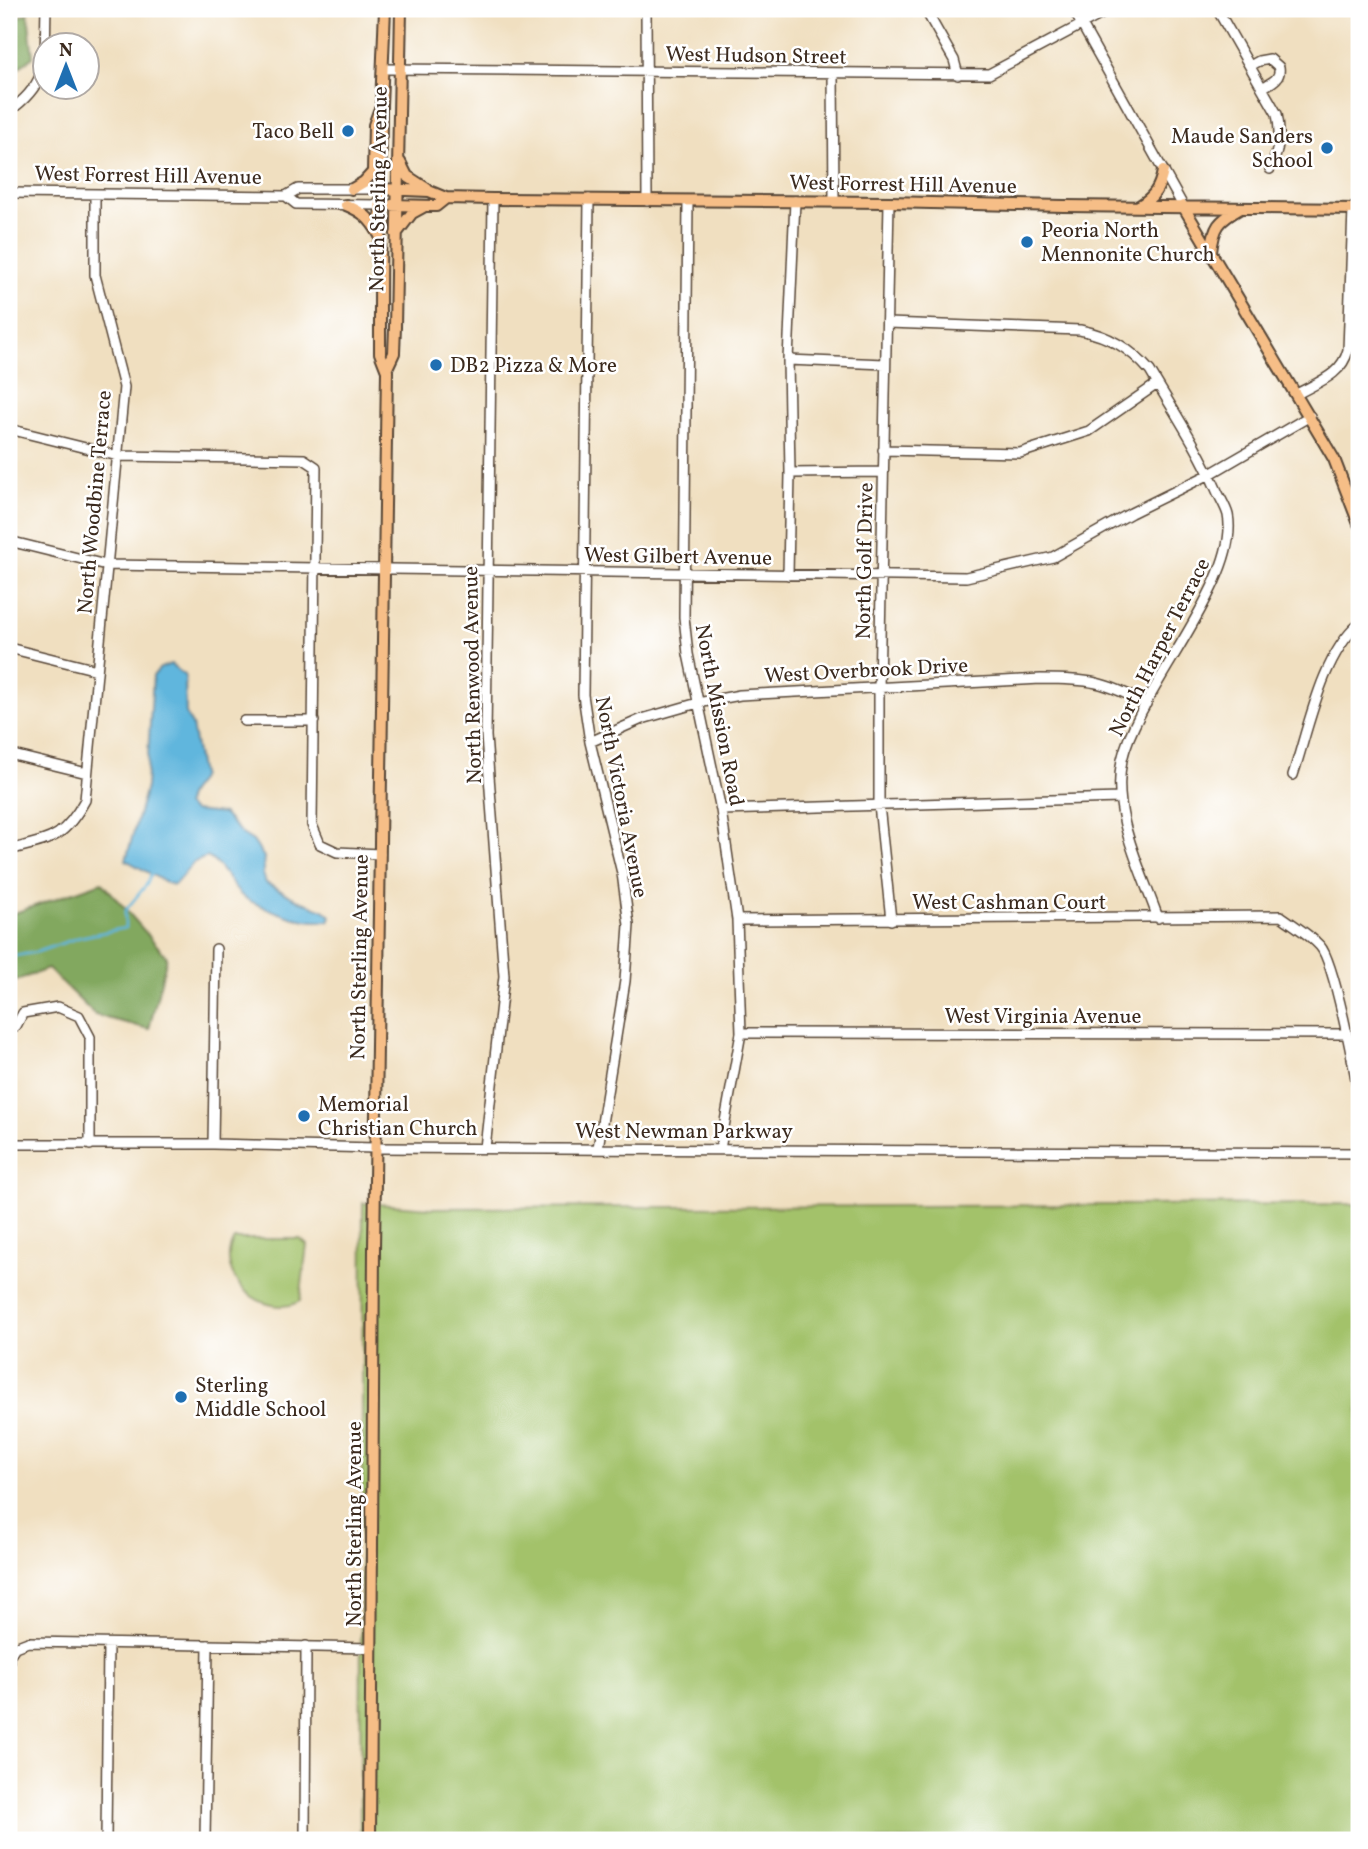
<svg xmlns="http://www.w3.org/2000/svg" width="1368" height="1849" font-family="Vollkorn,serif">
<style>
.green{fill:#a3c26a;stroke:#6f7644;stroke-width:2}
.forest{fill:#82a85e;stroke:#5e693e;stroke-width:2}
.water{fill:#61b6dd;stroke:#4e707e;stroke-width:2}
.lines{fill:none;stroke-linecap:round;stroke-linejoin:round}
.stream{stroke:#61b6dd;stroke-width:2.5}
.minor-casing{stroke:#564536;stroke-width:12}
.major-casing{stroke:#564536;stroke-width:14}
.minor{stroke:#fff;stroke-width:9}
.major{stroke:#f6be87;stroke-width:10}
.poi-dot{fill:#1f6fb2;stroke:#fff;stroke-width:2.5}
.labels{text-anchor:middle;stroke-width:5;stroke-linejoin:round;paint-order:stroke}
.street-label{font-size:21px;fill:#3b2a1e;stroke:#fff}
.poi-label{font-size:21px;fill:#3b2a1e;stroke:#fff;text-anchor:start}
</style>
<rect width="100%" height="100%" fill="#fff"/>
<filter id="ink" filterUnits="userSpaceOnUse"><feTurbulence type="fractalNoise" baseFrequency=".0143" numOctaves="2"/><feDisplacementMap in="SourceGraphic" scale="14" xChannelSelector="R" yChannelSelector="G"/><feConvolveMatrix kernelMatrix="1 2 1 2 8 2 1 2 1" color-interpolation-filters="sRGB"/></filter>
<filter id="wash" filterUnits="userSpaceOnUse"><feTurbulence type="fractalNoise" baseFrequency=".00686" numOctaves="4" result="noise"/><feDisplacementMap in="SourceGraphic" scale="28" xChannelSelector="R" yChannelSelector="G"/><feGaussianBlur stdDeviation="1.57" result="paint"/><feColorMatrix in="noise" values="0 0 0 0 0 0 0 0 0 0 0 0 0 0 0 0 0 1.4 0 .05"/><feComposite in="paint" operator="in"/></filter>
<g filter="url(#wash)">
<rect width="100%" height="100%" fill="#f0dfc0"/>
<path class="green" d="M 363,1203 L 431,1208 L 1359,1204 L 1359,1840 L 360,1840 Z
M 234,1239 L 300,1239 L 307,1245 L 300,1301 C 266,1321 212,1277 234,1239 Z"/>
<path class="forest" d="M 28,13 L 33,57 L 9,75 L 9,21 Z
M 102,882 L 167,957 L 149,1029 L 95,1015 L 48,969 L 9,983 L 9,915 Z"/>
<path class="water" d="M 171,664 L 185,676 L 186,714 L 192,725 L 201,775 C 197,789 187,789 186,805 L 193,811 L 223,814 L 242,834 L 253,841 L 264,857 L 263,874 L 266,883 L 300,901 L 324,910 L 331,916 L 329,921 C 302,923 283,915 259,905 C 252,902 244,899 240,894 C 230,883 219,862 207,857 L 194,862 L 174,885 L 167,883 L 126,860 L 146,787 L 153,676 L 160,668 Z"/>
<g class="lines">
<path class="stream" d="M 9,957 L 37,952 L 80,937 L 125,928 L 125,911 L 147,884 L 151,874"/>
</g>
</g>
<g filter="url(#ink)">
<g class="lines">
<defs>
<path id="minor" d="M 646,9 L 647,201
M 925,9 L 954,60 L 958,75
M 1073,9 L 1183,206
M 1217,9 L 1277,114 C 1281,133 1279,152 1270,169
M 1250,66 L 1259,61 L 1270,59 L 1279,67 C 1281,79 1272,82 1262,88
M 384,69 L 989,74 L 1111,9
M 833,74 L 834,201
M 9,111 C 52,81 44,56 46,9
M 9,193 L 286,196 L 298,189 L 381,189
M 286,196 L 296,204 L 381,205
M 589,199 L 583,695 L 590,742 L 622,873 L 629,925 L 625,981 L 598,1148
M 688,201 L 684,617 L 688,654 L 721,810 L 737,920 L 741,1033 L 720,1149
M 889,202 L 879,688 L 879,805 L 891,920
M 888,323 L 1080,330 C 1109,336 1130,348 1150,371 C 1173,410 1199,449 1217,491 C 1220,498 1226,507 1228,515 C 1241,580 1137,691 1122,760 C 1111,814 1141,869 1158,918
M 788,360 L 885,364
M 1297,394 C 1318,382 1342,375 1348,350 L 1353,209
M 9,429 L 118,456 L 304,459 L 316,467 L 312,825 L 320,844 L 337,852 L 380,854
M 883,450 L 1020,453 L 1089,431 L 1157,384
M 790,473 L 883,472
M 9,541 L 106,565 L 966,577 L 1053,557 L 1131,513 L 1210,474 L 1310,416
M 788,575 L 790,473 L 788,360 L 795,201
M 9,648 L 97,670
M 244,721 L 314,721
M 590,742 L 642,719 L 698,703 L 740,695 L 1041,679 C 1088,679 1105,681 1146,704
M 9,754 L 87,773
M 1293,775 C 1308,730 1322,655 1359,624
M 721,810 L 1120,798
M 9,850 C 50,839 63,840 85,800 L 124,387 L 95,275 L 95,194
M 737,920 L 1281,916 C 1293,925 1309,934 1320,946 C 1334,961 1355,1071 1359,1097
M 16,1026 L 23,1013 L 58,1007 L 79,1016 L 90,1037 L 90,1145
M 741,1033 L 1346,1034
M 9,1144 L 213,1144 L 375,1148 L 1359,1153
M 213,1144 L 216,949
M 485,1148 L 504,976 L 486,736 L 493,199
M 9,1752 L 9,1656 L 15,1647 L 28,1642 L 372,1648
M 106,1840 L 108,1644
M 205,1840 L 208,1645
M 305,1840 L 306,1646"/>
<path id="major" d="M 400,162 L 407,176 L 427,189
M 352,189 L 364,182 L 373,172 L 374,125 L 379,111
M 381,189 L 429,191 L 446,198 L 493,199 L 889,202 L 1064,206 L 1359,209
M 346,205 C 363,212 370,218 379,234
M 392,205 L 436,206 L 446,198
M 1139,206 C 1154,197 1160,188 1163,171
M 1183,206 L 1334,459 L 1359,524
M 396,234 L 412,213 L 423,207
M 1211,252 C 1214,226 1218,221 1241,208
M 387,368 L 394,353 L 395,327 L 401,9
M 370,1840 L 374,1248 L 387,371 L 380,353 L 380,306 L 381,105 L 385,9"/>
</defs>
<use href="#minor" class="minor-casing"/>
<use href="#major" class="major-casing"/>
<use href="#minor" class="minor"/>
<use href="#major" class="major"/>
</g>
</g>
<g class="poi-dot">
<circle cx="348" cy="131" r="7"/>
<circle cx="1327" cy="148" r="7"/>
<circle cx="1027" cy="242" r="7"/>
<circle cx="436" cy="365" r="7"/>
<circle cx="304" cy="1116" r="7"/>
<circle cx="181" cy="1397" r="7"/>
</g>
<g class="labels">
<g class="street-label">
<text transform="translate(756 55) rotate(1)" y="7">West Hudson Street</text>
<text transform="translate(148 175) rotate(1)" y="7">West Forrest Hill Avenue</text>
<text transform="translate(903 184) rotate(1)" y="7">West Forrest Hill Avenue</text>
<text transform="translate(378 189) rotate(-89)" y="7">North Sterling Avenue</text>
<text transform="translate(94 502) rotate(-85)" y="7">North Woodbine Terrace</text>
<text transform="translate(678 556) rotate(1)" y="7">West Gilbert Avenue</text>
<text transform="translate(864 561) rotate(-89)" y="7">North Golf Drive</text>
<text transform="translate(1159 647) rotate(-63)" y="7">North Harper Terrace</text>
<text transform="translate(866 670) rotate(-3)" y="7">West Overbrook Drive</text>
<text transform="translate(472 675) rotate(-91)" y="7">North Renwood Avenue</text>
<text transform="translate(720 715) rotate(79)" y="7">North Mission Road</text>
<text transform="translate(622 797) rotate(79)" y="7">North Victoria Avenue</text>
<text x="1009" y="909">West Cashman Court</text>
<text transform="translate(359 957) rotate(-89)" y="7">North Sterling Avenue</text>
<text x="1043" y="1023">West Virginia Avenue</text>
<text x="684" y="1138">West Newman Parkway</text>
<text transform="translate(354 1524) rotate(-90)" y="7">North Sterling Avenue</text>
</g>
<g class="poi-label">
<text x="334" y="138" text-anchor="end">Taco Bell</text>
<text x="1313" y="143" text-anchor="end">Maude Sanders<tspan x="1313" dy="24">School</tspan></text>
<text x="1041" y="237">Peoria North<tspan x="1041" dy="24">Mennonite Church</tspan></text>
<text x="450" y="372">DB2 Pizza &amp; More</text>
<text x="318" y="1111">Memorial<tspan x="318" dy="24">Christian Church</tspan></text>
<text x="195" y="1392">Sterling<tspan x="195" dy="24">Middle School</tspan></text>
</g>
</g>
<rect width="1368" height="1849" fill="none" stroke="#fff" stroke-width="35"/>
<g transform="translate(66 66)"><circle r="33" fill="#ffffff" stroke="#b1aaa5" stroke-width="2"/>
<path d="M0-5L12 26L0 18L-12 26Z" fill="#1f6fb2"/>
<text y="-10" font-size="19" font-weight="bold" text-anchor="middle" fill="#3b2a1e">N</text>
</g>
</svg>
